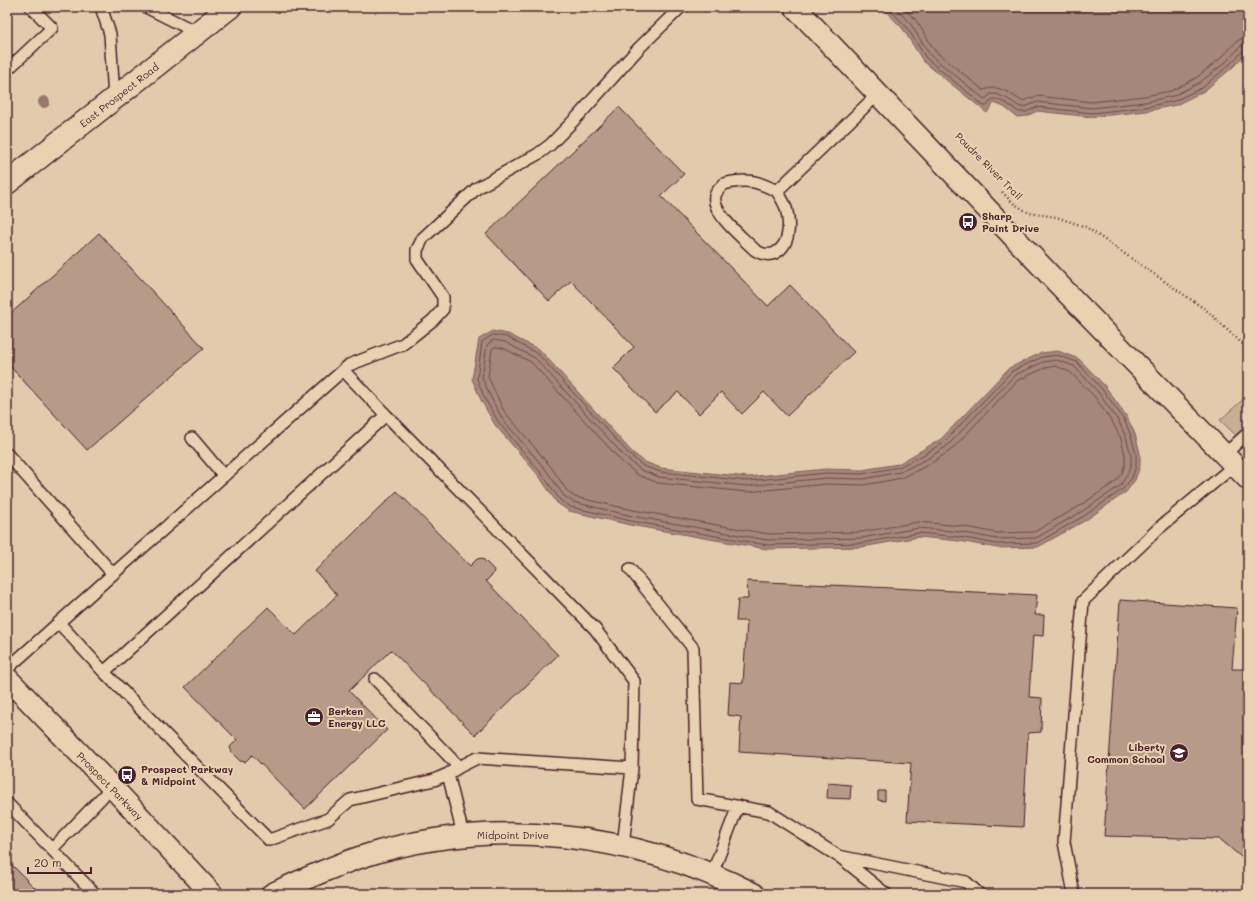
<svg xmlns="http://www.w3.org/2000/svg" width="1255" height="901" font-family="Mali,sans-serif">
<style>
.green{fill:#c9ae96;stroke:#8a6660}
.water{fill:#a68779;stroke:#815d5a}
.lines{fill:none;stroke-linecap:round;stroke-linejoin:round}
.shore{stroke:#6f494a;stroke-width:1}
.building{fill:#b79a88;stroke:#4a1f2b}
.service-casing{stroke:#4a1f2b;stroke-width:14}
.minor-casing{stroke:#4a1f2b;stroke-width:24}
.primary-casing{stroke:#4a1f2b;stroke-width:25}
.path{stroke:#4a1f2b;stroke-width:2.5;stroke-dasharray:1 3;stroke-linecap:butt}
.service{stroke:#e8d2b1;stroke-width:11}
.minor{stroke:#e8d2b1;stroke-width:21}
.primary{stroke:#e8d2b1;stroke-width:22}
.tree{fill:#99786e}
.labels{text-anchor:middle;stroke-width:4;stroke-linejoin:round;paint-order:stroke}
.street-label{font-size:10px;fill:#4a1f2b;stroke:#e8d2b1}
.poi-label{font-size:10px;font-weight:bold;fill:#4a1f2b;stroke:#e8d2b1;text-anchor:start}
</style>
<rect width="100%" height="100%" fill="#e2cbac"/>
<filter id="ink" filterUnits="userSpaceOnUse"><feTurbulence type="fractalNoise" baseFrequency=".025" numOctaves="2"/><feDisplacementMap in="SourceGraphic" scale="8" xChannelSelector="R" yChannelSelector="G"/><feConvolveMatrix kernelMatrix="1 2 1 2 8 2 1 2 1" color-interpolation-filters="sRGB"/></filter>
<g filter="url(#ink)">
<path class="green" d="M 1248,395 L 1248,447 L 1220,420 Z"/>
<path class="water" d="M 882,7 L 1248,7 L 1248,51 L 1232,68 L 1204,91 L 1176,105 L 1147,111 L 1092,117 L 1037,111 L 1027,116 L 1017,117 L 1004,107 L 994,103 L 987,113 L 923,61 L 903,29 Z
M 493,331 L 508,334 L 540,350 L 632,452 L 645,462 L 661,468 L 748,477 L 826,469 L 862,470 L 898,464 L 941,439 L 1009,368 L 1041,353 L 1058,351 L 1079,359 L 1105,386 L 1127,417 L 1135,434 L 1140,453 L 1140,466 L 1135,480 L 1126,492 L 1086,520 L 1038,547 L 997,548 L 959,541 L 919,537 L 862,547 L 767,549 L 630,525 L 569,511 L 557,503 L 539,476 L 495,425 L 481,400 L 472,379 L 479,339 Z"/>
<g class="lines">
<path class="shore" d="M 887,7 L 906,26 L 926,58 L 984,106 L 987,106 L 991,100 L 995,99 L 1006,103 L 1019,112 L 1026,112 L 1037,107 L 1092,113 L 1146,107 L 1174,101 L 1202,88 L 1229,65 L 1244,50 L 1248,49
M 894,7 L 910,23 L 930,55 L 983,98 L 985,99 L 991,94 L 996,94 L 1008,99 L 1020,107 L 1025,107 L 1037,102 L 1092,108 L 1145,102 L 1173,96 L 1199,83 L 1226,62 L 1241,46 L 1248,44
M 902,7 L 916,20 L 935,51 L 983,90 C 986,90 989,88 992,88 C 1003,87 1013,96 1022,101 L 1037,96 L 1092,102 L 1144,96 L 1171,91 L 1196,78 L 1222,57 L 1237,41 L 1243,38 L 1248,38
M 493,335 L 507,337 L 538,354 L 630,455 L 643,466 L 661,472 L 748,481 L 826,473 L 862,474 L 899,467 L 925,454 L 944,442 L 1012,371 L 1042,357 L 1057,355 L 1077,362 L 1102,389 L 1124,419 L 1131,436 L 1136,454 L 1136,466 L 1132,478 L 1123,489 L 1084,516 L 1037,543 L 997,544 L 959,537 L 919,533 L 862,543 L 767,545 L 631,521 L 571,507 L 560,500 L 542,474 L 499,423 L 485,399 L 477,379 L 482,342 Z
M 494,340 L 505,342 L 535,358 L 626,458 L 641,470 L 659,477 L 747,486 L 826,478 L 863,479 L 900,472 L 927,459 L 947,446 L 1015,375 L 1043,362 L 1057,360 L 1074,366 L 1098,392 L 1119,422 L 1126,437 L 1131,455 L 1131,465 L 1127,475 L 1120,486 L 1081,512 L 1036,538 L 997,539 L 960,532 L 919,528 L 861,538 L 767,540 L 632,516 L 573,502 L 564,496 L 546,470 L 503,420 L 490,396 L 482,378 L 487,345 Z
M 496,347 L 503,348 L 531,362 L 622,462 L 638,475 L 658,483 L 747,492 L 826,484 L 864,485 L 902,478 L 930,464 L 951,450 L 1018,380 L 1045,368 L 1056,366 L 1070,372 L 1094,396 L 1114,425 L 1121,439 L 1125,455 L 1125,464 L 1122,473 L 1115,482 L 1078,507 L 1034,532 L 997,533 L 961,526 L 919,522 L 861,532 L 768,534 L 633,510 L 575,497 L 568,492 L 551,467 L 504,411 L 488,377 L 492,349 Z"/>
</g>
<path class="building" d="M 619,107 L 684,174 L 661,196 L 768,306 L 790,285 L 854,352 L 787,416 L 764,392 L 742,414 L 721,392 L 699,414 L 678,392 L 655,412 L 613,368 L 634,347 L 571,281 L 549,301 L 486,234 Z
M 99,233 L 204,348 L 87,450 L 7,363 L 7,317 Z
M 397,491 L 470,566 L 477,559 L 482,558 L 494,570 L 493,574 L 486,581 L 558,655 L 475,735 L 391,650 L 349,691 L 387,730 L 305,809 L 252,755 L 245,762 L 240,761 L 232,753 L 230,747 L 237,740 L 185,687 L 268,607 L 296,635 L 337,595 L 315,571 Z
M 747,581 L 1037,595 L 1035,615 L 1044,615 L 1043,636 L 1033,635 L 1029,697 L 1042,698 L 1041,732 L 1028,733 L 1023,827 L 907,821 L 911,763 L 739,752 L 741,717 L 728,715 L 730,682 L 743,683 L 747,621 L 736,621 L 738,599 L 748,599 Z
M 1120,600 L 1237,608 L 1232,669 L 1248,669 L 1248,863 L 1220,839 L 1104,836 Z
M 828,783 L 851,785 L 850,799 L 827,798 Z
M 878,791 L 885,791 L 885,801 L 878,800 Z
M 7,860 L 41,894 L 7,894 Z"/>
<g class="lines">
<defs>
<path id="service" d="M 101,7 L 110,34 L 114,99
M 146,7 L 198,33
M 7,70 L 52,28 L 31,7
M 777,191 C 780,196 784,202 786,208 C 790,222 791,245 775,253 C 768,256 761,254 755,250 C 744,239 711,213 715,196 C 716,191 721,187 724,184 C 747,178 757,181 777,191 L 878,94
M 343,370 L 386,415
M 192,438 L 224,476
M 7,454 L 113,574 L 7,669
M 1224,455 L 1248,433
M 630,569 L 693,648 L 697,799 L 769,812 L 838,856 L 966,882 L 979,894
M 113,574 L 349,365 L 403,344 L 433,320 L 443,309 L 443,297 L 417,259 L 417,250 L 423,238 L 477,188 L 538,154 L 550,145 L 580,114 L 639,48 L 681,7
M 59,623 L 104,672
M 375,679 L 459,767
M 448,774 L 463,835
M 7,803 L 95,894
M 623,846 L 632,768 L 477,758 L 459,767 L 448,774 L 434,780 L 350,800 L 328,819 L 269,840 L 104,672 L 386,415 L 595,629 L 634,681 L 632,768
M 52,849 L 112,787
M 840,857 L 886,894
M 712,874 L 738,806
M 1074,894 L 1064,842 L 1083,601 L 1159,528 L 1235,465"/>
<path id="minor" d="M 795,7 L 1068,294 L 1248,479
M 7,678 L 112,787 L 212,894
M 272,894 C 302,880 331,867 361,857 C 492,815 633,832 754,894"/>
<path id="primary" d="M 7,183 L 230,7"/>
</defs>
<use href="#service" class="service-casing"/>
<use href="#minor" class="minor-casing"/>
<use href="#primary" class="primary-casing"/>
<path class="path" d="M 1002,192 L 1013,203 L 1029,213 L 1056,217 L 1086,227 L 1206,310 L 1248,349"/>
<use href="#service" class="service"/>
<use href="#minor" class="minor"/>
<use href="#primary" class="primary"/>
</g>
<circle class="tree" cx="44" cy="102" r="6"/>
</g>
<defs>
<symbol id="bus-disc" viewBox="-11 -11 22 22"><circle r="9.5" fill="#4a1f2b" stroke="#e8d2b1"/><path d="M-5-6H5V4H4V6H2V4H-2V6H-4V4H-5ZM-3.5-4V0h7V-4ZM-3.5 1.2v1.5H-2V1.2ZM2 1.2v1.5H3.5V1.2Z" fill="#fff"/></symbol>
<symbol id="office-disc" viewBox="-11 -11 22 22"><circle r="9.5" fill="#4a1f2b" stroke="#e8d2b1"/><path d="M-6-3h4V-5.5h4V-3h4V5H-6ZM-1-4.5V-3h2v-1.5ZM-6 0V1H6V0Z" fill="#fff"/></symbol>
<symbol id="school-disc" viewBox="-11 -11 22 22"><circle r="9.5" fill="#4a1f2b" stroke="#e8d2b1"/><path d="M0-5L7-2L0 1L-7-2ZM-4 1L0 2.5L4 1V4Q0 6-4 4Z" fill="#fff"/></symbol>
</defs>
<g fill-rule="evenodd">
<use href="#bus-disc" x="957" y="211" width="22" height="22"/>
<use href="#office-disc" x="303" y="706" width="22" height="22"/>
<use href="#school-disc" x="1168" y="742" width="22" height="22"/>
<use href="#bus-disc" x="116" y="764" width="22" height="22"/>
</g>
<g class="labels">
<g class="street-label">
<text transform="translate(119 95) rotate(-38)" y="4">East Prospect Road</text>
<text transform="translate(989 166) rotate(45)" y="4">Poudre River Trail</text>
<text transform="translate(110 786) rotate(46)" y="4">Prospect Parkway</text>
<text x="513" y="839">Midpoint Drive</text>
</g>
<g class="poi-label">
<text x="982" y="220">Sharp<tspan x="982" dy="12">Point Drive</tspan></text>
<text x="328" y="715">Berken<tspan x="328" dy="12">Energy LLC</tspan></text>
<text x="1165" y="751" text-anchor="end">Liberty<tspan x="1165" dy="12">Common School</tspan></text>
<text x="141" y="773">Prospect Parkway<tspan x="141" dy="12">&amp; Midpoint</tspan></text>
</g>
</g>
<rect width="1255" height="901" fill="none" stroke="#e8d2b1" stroke-width="24"/>
<rect x="12" y="12" width="1231" height="877" fill="none" stroke="#4a1f2b" stroke-width="1.5" filter="url(#ink)"/>
<path d="M28 867v6h63v-6" fill="none" stroke="#4a1f2b" stroke-width="2"/>
<text x="34" y="867" font-size="12" fill="#4a1f2b" stroke="#e8d2b1" stroke-width="3" paint-order="stroke">20 m</text>
</svg>
